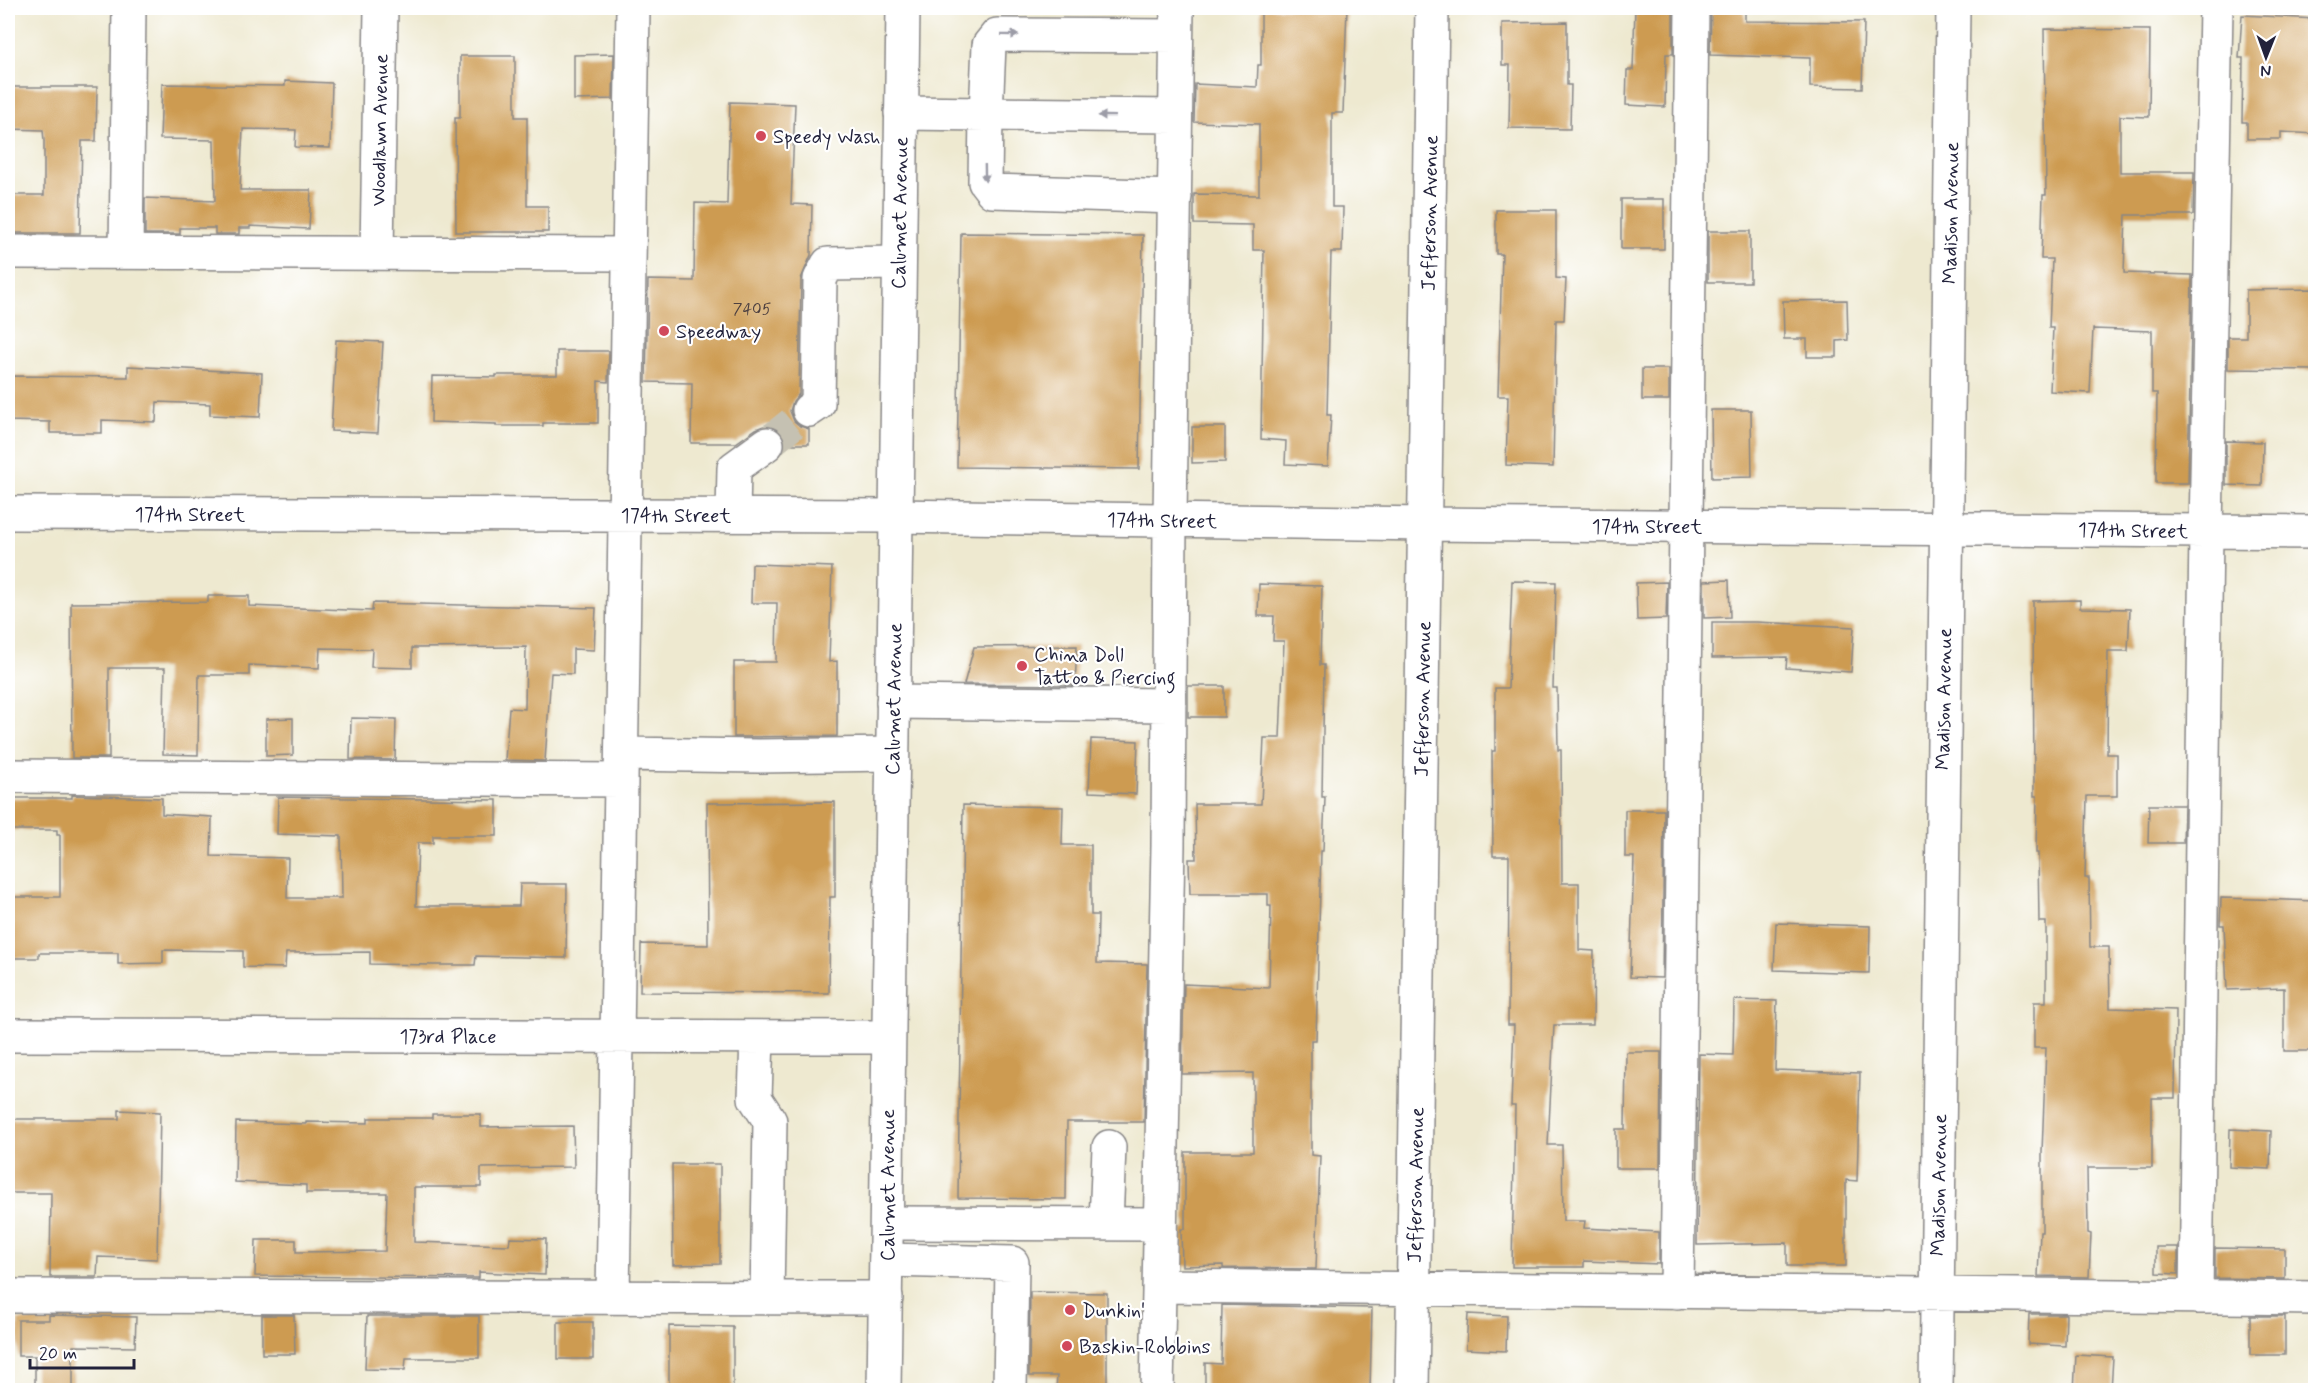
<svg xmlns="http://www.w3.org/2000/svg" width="2323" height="1398" font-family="Mynerve,sans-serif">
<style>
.building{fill:#cd9b51}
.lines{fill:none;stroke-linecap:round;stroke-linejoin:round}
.minor-tunnel{stroke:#c5c1b2;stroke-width:33;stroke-dasharray:33 16;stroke-linecap:butt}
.minor-casing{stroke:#888686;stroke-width:36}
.major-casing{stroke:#888686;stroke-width:36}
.minor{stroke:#fff;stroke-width:33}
.major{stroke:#fff;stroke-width:33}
.oneway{fill:#9c9ca7}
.poi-dot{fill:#d1495b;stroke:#fff;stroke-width:2}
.labels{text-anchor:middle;stroke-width:4.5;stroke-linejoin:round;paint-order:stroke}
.number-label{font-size:16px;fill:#4d4040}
.street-label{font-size:20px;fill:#22223b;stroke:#fff}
.poi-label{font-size:20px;fill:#22223b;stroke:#fff;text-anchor:start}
</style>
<rect width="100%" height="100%" fill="#fff"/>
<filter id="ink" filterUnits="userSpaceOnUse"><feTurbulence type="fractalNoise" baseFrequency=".0167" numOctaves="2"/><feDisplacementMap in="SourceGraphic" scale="12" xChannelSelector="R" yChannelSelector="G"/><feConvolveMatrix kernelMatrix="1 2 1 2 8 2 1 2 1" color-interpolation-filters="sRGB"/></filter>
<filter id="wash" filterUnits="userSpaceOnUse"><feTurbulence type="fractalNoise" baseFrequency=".008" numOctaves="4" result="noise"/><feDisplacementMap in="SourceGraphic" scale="24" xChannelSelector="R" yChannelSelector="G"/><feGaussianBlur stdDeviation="1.35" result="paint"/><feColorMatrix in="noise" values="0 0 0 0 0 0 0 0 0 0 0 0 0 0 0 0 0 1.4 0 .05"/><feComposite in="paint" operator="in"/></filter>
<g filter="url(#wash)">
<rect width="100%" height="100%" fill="#eee9d0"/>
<g id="blocks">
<path class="building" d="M 1261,8 L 1347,8 L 1343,113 L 1332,113 L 1332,207 L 1343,207 L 1342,252 L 1331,252 L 1327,415 L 1331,415 L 1328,466 L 1285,464 L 1286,441 L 1261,439 L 1264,250 L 1253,250 L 1253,225 L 1194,224 L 1194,194 L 1259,195 L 1259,124 L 1194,122 L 1195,84 L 1257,87 L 1258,65 L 1261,65 Z
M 1635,8 L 1673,8 L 1673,54 L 1666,54 L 1665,107 L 1626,105 L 1627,70 L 1633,70 Z
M 1711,8 L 1745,8 L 1745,21 L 1864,22 L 1862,88 L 1810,87 L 1810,58 L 1710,55 Z
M 2242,15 L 2316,19 L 2316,134 L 2281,132 L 2281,139 L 2247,139 L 2247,122 L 2242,122 L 2243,58 L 2239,58 Z
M 1567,22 L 1567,85 L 1571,85 L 1570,129 L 1509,128 L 1510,65 L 1502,65 L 1502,23 Z
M 2044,29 L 2150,30 L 2149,117 L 2120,116 L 2120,172 L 2194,172 L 2193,215 L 2126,215 L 2124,273 L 2192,275 L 2188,483 L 2156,483 L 2157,393 L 2152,393 L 2152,331 L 2093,329 L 2090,393 L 2050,391 L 2053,328 L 2049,328 L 2052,259 L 2041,259 L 2043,195 L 2046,195 Z
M 614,54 L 613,99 L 574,100 L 574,55 Z
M 460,56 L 515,56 L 515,117 L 527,117 L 527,206 L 548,206 L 548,232 L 456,232 L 455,118 L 460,118 Z
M 285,81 L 332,83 L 330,148 L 295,147 L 296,130 L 243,129 L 240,190 L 311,190 L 309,229 L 250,226 L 250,228 L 239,228 L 239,234 L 215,234 L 215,228 L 180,228 L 180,234 L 145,234 L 145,198 L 215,201 L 214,140 L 160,139 L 162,84 L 285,86 Z
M 8,87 L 97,87 L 96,141 L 82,141 L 80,233 L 8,233 L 8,195 L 44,195 L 44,141 L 43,130 L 8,129 Z
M 730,102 L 795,104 L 791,204 L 812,205 L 811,255 L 801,279 L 799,394 L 793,401 L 790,411 L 794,421 L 800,426 L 809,429 L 809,444 L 785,444 L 782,433 L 775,427 L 766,425 L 756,429 L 736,443 L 691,443 L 692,383 L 646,382 L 648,280 L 694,281 L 695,203 L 727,204 Z
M 1621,199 L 1664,199 L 1664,249 L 1621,249 Z
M 1496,210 L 1556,210 L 1556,278 L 1566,279 L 1564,320 L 1556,320 L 1553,467 L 1506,465 L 1508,396 L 1498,396 L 1502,254 L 1496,254 Z
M 1708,231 L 1750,231 L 1750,282 L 1708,282 Z
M 961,233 L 1143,235 L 1139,469 L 957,467 Z
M 2316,289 L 2316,370 L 2228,369 L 2228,337 L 2246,337 L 2246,290 Z
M 1847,300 L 1848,340 L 1837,341 L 1837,357 L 1807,357 L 1807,339 L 1784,339 L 1783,301 Z
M 336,340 L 383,342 L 378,433 L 331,431 Z
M 557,351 L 609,351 L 608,382 L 598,381 L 598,423 L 543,423 L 543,426 L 496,426 L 496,424 L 431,422 L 432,376 L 496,377 L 496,375 L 557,375 Z
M 128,366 L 262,373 L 260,417 L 210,415 L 210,404 L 157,402 L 156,422 L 102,420 L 102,433 L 50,433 L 50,422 L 8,421 L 8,376 L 128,377 Z
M 1642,369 L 1669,369 L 1669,400 L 1642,400 Z
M 1711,410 L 1751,410 L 1752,477 L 1712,478 Z
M 1192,427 L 1225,427 L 1225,462 L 1192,463 Z
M 2226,441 L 2263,442 L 2262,486 L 2226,485 Z
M 752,564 L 832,567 L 829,662 L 837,661 L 837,736 L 734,737 L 734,662 L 776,662 L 777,603 L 751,603 Z
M 1729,580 L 1730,617 L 1704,618 L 1704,581 Z
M 1512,581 L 1556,582 L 1553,688 L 1557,688 L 1558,750 L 1561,750 L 1562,883 L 1579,883 L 1579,950 L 1594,951 L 1593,1025 L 1554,1025 L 1548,1145 L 1562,1145 L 1563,1221 L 1585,1221 L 1584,1228 L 1659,1232 L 1659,1264 L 1584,1261 L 1584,1267 L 1512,1267 L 1515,1106 L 1511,1106 L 1514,1025 L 1508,1025 L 1509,856 L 1493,856 L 1492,751 L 1495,751 L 1495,688 L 1508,688 Z
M 1667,582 L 1666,619 L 1637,620 L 1636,583 Z
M 1259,584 L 1322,586 L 1320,665 L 1324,665 L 1322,797 L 1325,797 L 1323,851 L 1321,851 L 1316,1040 L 1311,1040 L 1311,1155 L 1320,1156 L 1316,1269 L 1223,1268 L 1223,1265 L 1182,1266 L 1181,1229 L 1185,1229 L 1185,1152 L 1253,1152 L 1253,1073 L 1182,1074 L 1184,984 L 1269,988 L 1271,906 L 1268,906 L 1268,894 L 1190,894 L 1189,859 L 1196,859 L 1195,804 L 1261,804 L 1264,738 L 1280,738 L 1284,641 L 1273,641 L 1274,616 L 1258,616 Z
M 208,596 L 249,596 L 249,606 L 372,611 L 373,603 L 596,608 L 594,650 L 573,649 L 573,674 L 551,673 L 545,761 L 505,760 L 509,708 L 525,709 L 526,647 L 412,648 L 412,668 L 371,667 L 372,649 L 320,648 L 319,668 L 249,665 L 249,675 L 199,675 L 198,755 L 163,754 L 165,668 L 109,668 L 109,758 L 72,758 L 71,603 L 208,602 Z
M 2080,600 L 2080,608 L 2130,609 L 2128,651 L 2108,651 L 2107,754 L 2117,754 L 2117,796 L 2087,796 L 2085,878 L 2089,878 L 2090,947 L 2109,947 L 2110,1008 L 2176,1010 L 2175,1098 L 2152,1098 L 2152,1168 L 2087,1168 L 2088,1233 L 2091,1234 L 2089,1277 L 2038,1276 L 2040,1232 L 2042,1232 L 2042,1152 L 2046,1048 L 2034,1048 L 2034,1002 L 2046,1002 L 2046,922 L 2039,922 L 2038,853 L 2036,853 L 2037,796 L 2034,796 L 2033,601 Z
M 1712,622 L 1756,622 L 1854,627 L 1851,672 L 1786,668 L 1787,657 L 1712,658 Z
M 1077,646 L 1075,685 L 964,684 L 974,647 Z
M 1188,686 L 1224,686 L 1224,717 L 1188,717 Z
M 293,718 L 293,755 L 266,756 L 266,719 Z
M 351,718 L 396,719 L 395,760 L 350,759 Z
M 1091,739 L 1138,741 L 1136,794 L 1089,792 Z
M 72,795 L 162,798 L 162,814 L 212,817 L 211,856 L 288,858 L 287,898 L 342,898 L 341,836 L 277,834 L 278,797 L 497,800 L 497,836 L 433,836 L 433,843 L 418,843 L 416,906 L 519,906 L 520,884 L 567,884 L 566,958 L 476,956 L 475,965 L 434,965 L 370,964 L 370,952 L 286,953 L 285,968 L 243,967 L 243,951 L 163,950 L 163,963 L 118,964 L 118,953 L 39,953 L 39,958 L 8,958 L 8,897 L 60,897 L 60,835 L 57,835 L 57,830 L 8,830 L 8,798 L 72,798 Z
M 835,802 L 835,897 L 830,897 L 829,993 L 640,992 L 641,944 L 708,945 L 707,803 Z
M 963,805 L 1063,807 L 1062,845 L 1091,845 L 1091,915 L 1098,915 L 1097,963 L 1147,964 L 1144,1122 L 1067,1122 L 1066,1199 L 958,1198 Z
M 2149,805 L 2184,805 L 2183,843 L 2148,843 Z
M 1625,810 L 1664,810 L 1662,978 L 1630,977 L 1634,857 L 1625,857 Z
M 2221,898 L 2316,901 L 2316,1051 L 2284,1051 L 2284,988 L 2227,990 L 2224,925 L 2220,925 Z
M 1776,923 L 1870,926 L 1869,973 L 1774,970 Z
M 1734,1000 L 1777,1001 L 1775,1070 L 1860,1073 L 1857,1181 L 1846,1180 L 1846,1266 L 1787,1266 L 1787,1243 L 1697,1245 L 1699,1054 L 1733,1055 Z
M 1626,1052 L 1661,1052 L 1660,1168 L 1616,1168 L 1616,1129 L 1625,1129 Z
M 119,1110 L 160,1112 L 157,1259 L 98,1257 L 97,1277 L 50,1277 L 51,1193 L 8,1193 L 8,1119 L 119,1119 Z
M 432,1114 L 481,1114 L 481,1127 L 573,1126 L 574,1167 L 481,1168 L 481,1187 L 414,1187 L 414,1242 L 509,1245 L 510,1238 L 546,1239 L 545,1275 L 479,1272 L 479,1278 L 255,1276 L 256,1240 L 296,1240 L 296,1252 L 385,1251 L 387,1193 L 306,1193 L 306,1185 L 235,1182 L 236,1122 L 306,1124 L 306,1122 L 368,1123 L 368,1118 L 432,1118 Z
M 2230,1129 L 2271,1131 L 2270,1169 L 2229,1167 Z
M 672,1164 L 720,1164 L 720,1264 L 673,1265 Z
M 2156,1247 L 2178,1247 L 2178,1274 L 2156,1273 Z
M 2215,1248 L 2285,1249 L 2285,1279 L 2215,1278 Z
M 1030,1292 L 1107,1293 L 1107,1390 L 1056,1390 L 1057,1376 L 1029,1376 Z
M 1222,1305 L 1372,1308 L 1370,1390 L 1205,1390 L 1205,1363 L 1221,1364 Z
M 1468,1314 L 1507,1316 L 1506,1351 L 1466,1349 Z
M 2029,1314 L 2066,1314 L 2065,1346 L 2028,1344 Z
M 49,1315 L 136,1317 L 135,1347 L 73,1346 L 73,1390 L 35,1390 L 35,1356 L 18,1356 L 18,1320 L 49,1320 Z
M 262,1315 L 294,1315 L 295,1354 L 262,1354 Z
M 367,1316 L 479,1316 L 479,1358 L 406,1358 L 405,1370 L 365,1369 Z
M 2250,1316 L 2285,1316 L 2285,1355 L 2250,1355 Z
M 558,1322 L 593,1322 L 593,1359 L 558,1359 Z
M 669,1326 L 733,1327 L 733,1390 L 669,1390 Z
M 2076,1355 L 2113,1357 L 2111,1390 L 2074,1390 Z"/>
</g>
</g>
<g filter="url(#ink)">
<use href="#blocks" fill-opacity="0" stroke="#888686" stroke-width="1.5"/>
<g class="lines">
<path class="minor-tunnel" d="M 767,444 L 809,410"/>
<defs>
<path id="minor" d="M 901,113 L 986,114 L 985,182 L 992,191 L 1175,197
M 1175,116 L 986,114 L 989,45 L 997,35 L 1176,36
M 8,252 L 629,254
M 126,252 L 129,8
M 377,252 L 381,8
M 809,410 L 818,404 L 820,279 L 828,264 L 899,263
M 8,513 L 895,516 L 1425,524 L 2316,532
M 733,515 L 734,468 L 767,444
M 893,702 L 1169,705
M 622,754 L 759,756 L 892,754
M 8,776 L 621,780
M 8,1035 L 888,1037
M 757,1037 L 755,1098 L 770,1121 L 767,1298
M 887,1223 L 1160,1224
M 1106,1223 L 1109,1147
M 886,1260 L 1012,1263 L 1010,1390
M 1159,1286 L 2316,1298
M 1677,1292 L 1692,8
M 8,1296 L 886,1298
M 613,1297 L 633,8
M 2196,1297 L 2206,531 L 2216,8
M 1157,1390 L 1168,846 L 1170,520 L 1177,8
M 1412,1390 L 1432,8
M 1936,1390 L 1953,8"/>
<path id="major" d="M 884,1390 L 903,8"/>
</defs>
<use href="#minor" class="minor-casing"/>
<use href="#major" class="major-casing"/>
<use href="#minor" class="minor"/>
<use href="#major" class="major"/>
</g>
<defs><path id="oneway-solid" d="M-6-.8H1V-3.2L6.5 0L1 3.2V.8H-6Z" transform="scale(1.5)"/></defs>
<g class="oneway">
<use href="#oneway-solid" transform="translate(1010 35) rotate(1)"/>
<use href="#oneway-solid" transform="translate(1107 116) rotate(-179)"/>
<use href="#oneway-solid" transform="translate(985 173) rotate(89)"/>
</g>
</g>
<g class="poi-dot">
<circle cx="761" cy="136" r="6"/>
<circle cx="664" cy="331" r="6"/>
<circle cx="1022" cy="666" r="6"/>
<circle cx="1070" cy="1310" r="6"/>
<circle cx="1067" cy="1346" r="6"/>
</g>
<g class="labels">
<g class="number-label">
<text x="752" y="314">7405</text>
</g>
<g class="street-label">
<text transform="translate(379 130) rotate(-89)" y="7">Woodlawn Avenue</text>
<text transform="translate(899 213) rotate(-89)" y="7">Calumet Avenue</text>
<text transform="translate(1429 213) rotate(-89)" y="7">Jefferson Avenue</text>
<text transform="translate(1950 213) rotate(-89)" y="7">Madison Avenue</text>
<text x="190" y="521">174th Street</text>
<text x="676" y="522">174th Street</text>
<text transform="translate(1162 520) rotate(1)" y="7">174th Street</text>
<text x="1647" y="533">174th Street</text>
<text transform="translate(2133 530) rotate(1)" y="7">174th Street</text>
<text transform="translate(893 699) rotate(-89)" y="7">Calumet Avenue</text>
<text transform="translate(1422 699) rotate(-89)" y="7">Jefferson Avenue</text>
<text transform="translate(1943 699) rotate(-89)" y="7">Madison Avenue</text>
<text x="448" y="1043">173rd Place</text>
<text transform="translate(887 1185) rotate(-90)" y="7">Calumet Avenue</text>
<text transform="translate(1415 1185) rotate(-89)" y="7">Jefferson Avenue</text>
<text transform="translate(1938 1185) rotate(-89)" y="7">Madison Avenue</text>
</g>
<g class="poi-label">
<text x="773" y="143">Speedy Wash</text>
<text x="676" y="338">Speedway</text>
<text x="1034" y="661">China Doll<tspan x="1034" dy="23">Tattoo &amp; Piercing</tspan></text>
<text x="1082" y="1317">Dunkin'</text>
<text x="1079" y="1353">Baskin-Robbins</text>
</g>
</g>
<rect width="2323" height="1398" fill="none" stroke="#fff" stroke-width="30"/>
<g transform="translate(2266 57) rotate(181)" stroke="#ffffff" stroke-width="4.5" paint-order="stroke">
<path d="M0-4.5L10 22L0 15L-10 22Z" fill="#22223b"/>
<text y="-9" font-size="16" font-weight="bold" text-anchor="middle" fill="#22223b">N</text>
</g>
<path d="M30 1359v9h104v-9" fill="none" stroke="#22223b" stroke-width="3"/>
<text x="39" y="1359" font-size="18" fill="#22223b" stroke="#ffffff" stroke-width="4.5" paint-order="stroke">20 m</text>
</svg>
